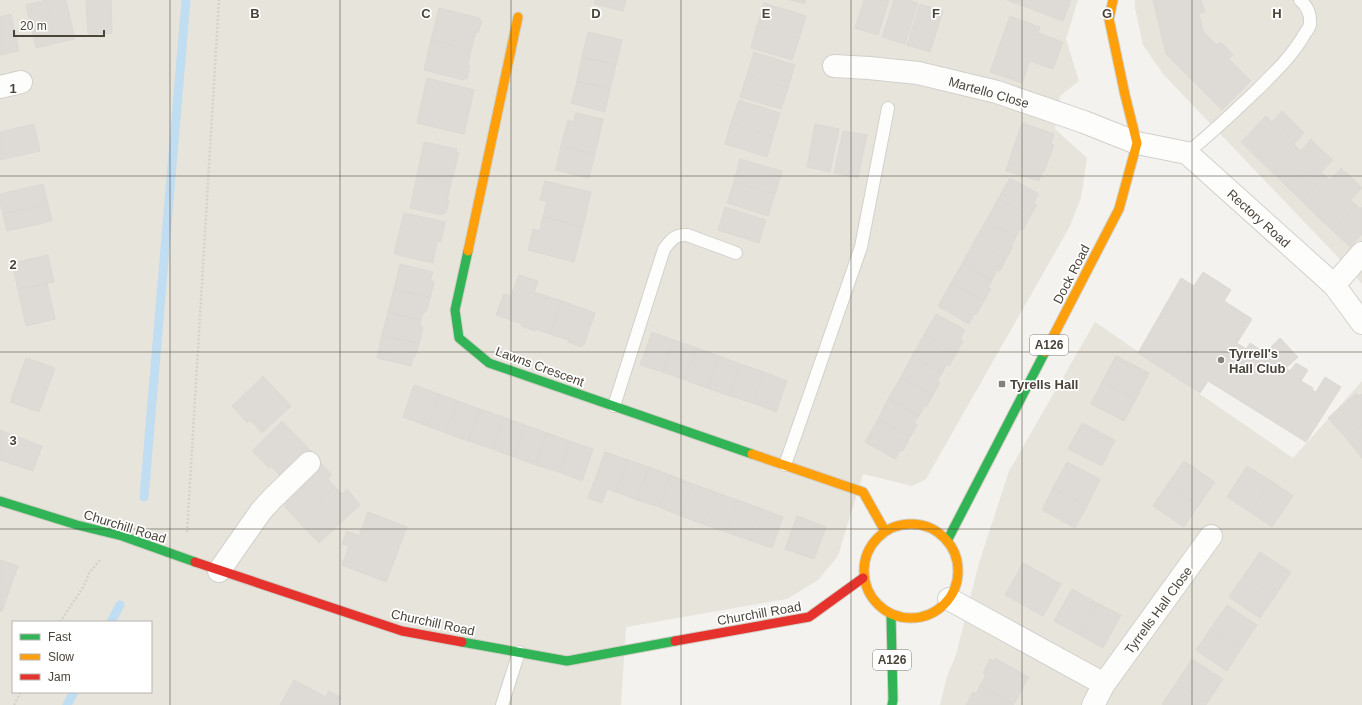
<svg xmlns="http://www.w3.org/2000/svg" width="1362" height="705" font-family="Arial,sans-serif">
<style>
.residential{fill:#e7e4dc;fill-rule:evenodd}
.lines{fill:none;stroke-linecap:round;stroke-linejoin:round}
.stream{stroke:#c0ddf1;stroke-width:9}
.building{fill:#dedbd6;stroke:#dcd9d4}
.lane-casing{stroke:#d2d0cb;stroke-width:14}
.street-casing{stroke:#d2d0cb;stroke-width:24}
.fast-casing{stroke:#d3cfc5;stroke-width:11}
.slow-casing{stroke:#d3cfc5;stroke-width:11}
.jam-casing{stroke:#d3cfc5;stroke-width:11}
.path{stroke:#d3d2cc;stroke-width:2.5;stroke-dasharray:2 2;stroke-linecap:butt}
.lane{stroke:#fdfdfc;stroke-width:12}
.street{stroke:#fdfdfc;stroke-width:22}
.fast{stroke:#30b455;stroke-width:9}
.slow{stroke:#ff9f0a;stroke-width:9}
.jam{stroke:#e5322d;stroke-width:9}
.grid{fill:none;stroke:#4b4439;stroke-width:1;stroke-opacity:0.55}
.poi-dot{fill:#868178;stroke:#fff;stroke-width:1.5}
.labels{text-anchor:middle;stroke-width:3.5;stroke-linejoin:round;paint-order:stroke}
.shield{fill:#fff;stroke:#817c74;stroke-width:1}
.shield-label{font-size:12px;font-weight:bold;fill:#4b4439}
.street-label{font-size:13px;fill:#4b4439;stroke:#fff}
.poi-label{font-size:13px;font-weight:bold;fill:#4b4439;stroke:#fff;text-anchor:start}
.grid-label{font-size:13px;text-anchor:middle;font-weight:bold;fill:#4b4439;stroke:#fff;stroke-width:3.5;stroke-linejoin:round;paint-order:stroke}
</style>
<rect width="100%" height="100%" fill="#f4f2ee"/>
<path class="residential" d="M 0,0 L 1078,0 L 1066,39 L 1079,81 L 1060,96 L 1055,129 L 1087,158 L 1081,198 L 1069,228 L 926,479 L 912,486 L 863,474 L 838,556 L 818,580 L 787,599 L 626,627 L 621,705 L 0,705 ZM 13,622 L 151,622 L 151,692 L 13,692 Z
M 1135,0 L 1362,0 L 1362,284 L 1333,252 L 1163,74 L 1143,45 L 1135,8 Z
M 1095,322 L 1293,458 L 1362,381 L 1362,705 L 940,705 L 947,676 L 956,655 L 979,563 L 1009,471 Z"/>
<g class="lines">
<path class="stream" d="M 144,497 L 186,0
M 111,622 L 120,605
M 67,705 L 74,692"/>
</g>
<path class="building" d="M 46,0 L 56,43 L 36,48 L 26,5 Z
M 46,0 L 66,0 L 75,39 L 56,43 Z
M 86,0 L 111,0 L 112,33 L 88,34 Z
M 595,0 L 626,0 L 623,11 L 594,4 Z
M 790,0 L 806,0 L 805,4 Z
M 864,0 L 889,0 L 878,35 L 855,28 Z
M 894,0 L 909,0 L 918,3 L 905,44 L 882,37 Z
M 1007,0 L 1071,0 L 1063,21 Z
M 1153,0 L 1201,0 L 1205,12 L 1199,14 L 1203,31 L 1217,45 L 1221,42 L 1233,55 L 1229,59 L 1251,81 L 1222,110 L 1166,54 Z
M 764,3 L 806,16 L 799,39 L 757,26 Z
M 920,4 L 943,11 L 930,52 L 907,45 Z
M 439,8 L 480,18 L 479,20 L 482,21 L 478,33 L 476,32 L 471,50 L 431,40 Z
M 11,14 L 19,51 L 0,55 L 0,17 Z
M 1010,16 L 1040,27 L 1038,33 L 1063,42 L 1053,69 L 1030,61 L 1022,83 L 990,72 Z
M 757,26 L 799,39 L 792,60 L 751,48 Z
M 588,32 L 622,40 L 616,65 L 582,57 Z
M 431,40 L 471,50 L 468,65 L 470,66 L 467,79 L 465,78 L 464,80 L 424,70 Z
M 754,52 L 795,65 L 788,88 L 747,75 Z
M 582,57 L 616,65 L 610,89 L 577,81 Z
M 747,75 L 788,88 L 781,109 L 740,97 Z
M 427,78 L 474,90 L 464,134 L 417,123 Z
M 577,81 L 610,89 L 605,112 L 571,103 Z
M 739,100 L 780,113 L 773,136 L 731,123 Z
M 1282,111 L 1292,121 L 1257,158 L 1241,142 L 1266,116 L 1272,122 Z
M 576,113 L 603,119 L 595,154 L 561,146 L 568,120 L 573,122 Z
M 1292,121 L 1304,133 L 1294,144 L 1297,147 L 1273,173 L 1257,158 Z
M 731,123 L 773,136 L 767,157 L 725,144 Z
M 1022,123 L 1054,134 L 1051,144 L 1054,145 L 1049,158 L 1014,146 Z
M 34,124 L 40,151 L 0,160 L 0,132 Z
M 815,124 L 839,129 L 830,172 L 807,167 Z
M 843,131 L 867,135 L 858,178 L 834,173 Z
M 1311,139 L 1323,151 L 1287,187 L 1273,173 L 1297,147 L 1301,151 Z
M 424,142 L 457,149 L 456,152 L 459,153 L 451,183 L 417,176 Z
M 561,146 L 595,154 L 589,178 L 556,170 Z
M 1014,146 L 1049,158 L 1044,172 L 1042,171 L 1039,181 L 1006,171 Z
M 1323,151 L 1333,160 L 1321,172 L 1326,176 L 1302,201 L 1287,187 Z
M 740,159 L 782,171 L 775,194 L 734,182 Z
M 1341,168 L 1353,179 L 1317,216 L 1302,201 L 1326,176 L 1330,180 Z
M 417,176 L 451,183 L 447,200 L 449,200 L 446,213 L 444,213 L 443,215 L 410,208 Z
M 1010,178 L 1039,194 L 1033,203 L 1037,205 L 1030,216 L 998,199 Z
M 1353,179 L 1362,188 L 1351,200 L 1356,205 L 1332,230 L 1317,216 Z
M 545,181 L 591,192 L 583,227 L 543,217 L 547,201 L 540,200 Z
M 734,182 L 775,194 L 768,216 L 727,203 Z
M 43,184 L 48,204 L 3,214 L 0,202 L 0,194 Z
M 998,199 L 1030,216 L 1023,230 L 1020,229 L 1016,237 L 986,221 Z
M 48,204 L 52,221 L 7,231 L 3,214 Z
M 1356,205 L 1360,209 L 1362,207 L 1362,234 L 1350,247 L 1332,230 Z
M 725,207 L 766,220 L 759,243 L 718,230 Z
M 404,213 L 445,222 L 441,242 L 437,241 L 433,263 L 394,254 Z
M 543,217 L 583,227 L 574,262 L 528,250 L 533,229 L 540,231 Z
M 986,221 L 1016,237 L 1011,246 L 1013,247 L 1006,259 L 974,241 Z
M 974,241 L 1006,259 L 1000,271 L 997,270 L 992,280 L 962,264 Z
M 48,255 L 54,282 L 18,290 L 12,263 Z
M 400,264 L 433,272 L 430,281 L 434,282 L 430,298 L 394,289 Z
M 962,264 L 992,280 L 988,288 L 991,289 L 984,301 L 951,283 Z
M 1203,272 L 1231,290 L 1224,301 L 1252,319 L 1237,343 L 1246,349 L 1250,343 L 1265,353 L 1280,338 L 1298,357 L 1286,368 L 1290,371 L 1296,363 L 1308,370 L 1301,381 L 1313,388 L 1312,390 L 1316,392 L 1325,377 L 1341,387 L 1306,442 L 1208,381 L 1200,393 L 1138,353 L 1181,278 L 1194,286 Z
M 519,275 L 538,281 L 534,292 L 562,301 L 550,334 L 535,329 L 535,331 L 521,326 L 522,324 L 496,315 L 504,294 L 511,296 Z
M 47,283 L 55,319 L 26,326 L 18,290 Z
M 951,283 L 984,301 L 976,315 L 974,314 L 969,324 L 938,306 Z
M 394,289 L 430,298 L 426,312 L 423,312 L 421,320 L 388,312 Z
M 562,301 L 595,313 L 584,345 L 582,344 L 581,347 L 568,342 L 568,340 L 550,334 Z
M 388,312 L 421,320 L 420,326 L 423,327 L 419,344 L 382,335 Z
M 936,314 L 965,330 L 960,339 L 963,341 L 957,352 L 924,335 Z
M 652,332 L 674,340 L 663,372 L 640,365 Z
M 382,335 L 419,344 L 415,357 L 413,357 L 411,366 L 377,358 Z
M 924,335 L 957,352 L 949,366 L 947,364 L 942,373 L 912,356 Z
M 674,340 L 697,348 L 685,380 L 663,372 Z
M 697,348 L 719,356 L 707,388 L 685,380 Z
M 719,356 L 741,364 L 730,396 L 707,388 Z
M 912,356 L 942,373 L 937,381 L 940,383 L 933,395 L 901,377 Z
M 1116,356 L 1149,373 L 1136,399 L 1102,382 Z
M 26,358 L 55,368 L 39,412 L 10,402 Z
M 741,364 L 764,372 L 753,403 L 730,396 Z
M 764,372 L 787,381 L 776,412 L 753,403 Z
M 263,376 L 291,406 L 262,433 L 250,420 L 247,423 L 232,406 Z
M 901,377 L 933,395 L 926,407 L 924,406 L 919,416 L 888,399 Z
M 1102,382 L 1136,399 L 1124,421 L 1091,404 Z
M 414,385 L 439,394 L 427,426 L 403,417 Z
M 1356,393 L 1358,396 L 1361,394 L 1362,395 L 1362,425 L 1346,438 L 1328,418 Z
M 439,394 L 458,401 L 446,433 L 427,426 Z
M 888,399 L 919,416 L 914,423 L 917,425 L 910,437 L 878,419 Z
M 458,401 L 480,409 L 468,441 L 446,433 Z
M 480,409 L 503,417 L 492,449 L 468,441 Z
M 503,417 L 525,425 L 514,457 L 492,449 Z
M 878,419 L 910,437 L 903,451 L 901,450 L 895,459 L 865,442 Z
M 282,421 L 311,451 L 282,478 L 271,466 L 269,468 L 252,451 Z
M 1082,423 L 1115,440 L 1102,466 L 1068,449 Z
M 525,425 L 547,433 L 536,465 L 514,457 Z
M 1362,425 L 1362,458 L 1346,438 Z
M 0,430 L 42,446 L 33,471 L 0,460 Z
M 547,433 L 570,441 L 559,472 L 536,465 Z
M 570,441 L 593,449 L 582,481 L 559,472 Z
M 605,452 L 628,460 L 616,492 L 607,489 L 602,503 L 588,498 Z
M 628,460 L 649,467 L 637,500 L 616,492 Z
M 319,461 L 332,475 L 328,479 L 335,487 L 298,521 L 278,499 Z
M 1184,461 L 1215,482 L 1198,506 L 1167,485 Z
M 1067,462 L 1100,479 L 1087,506 L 1053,488 Z
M 1247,466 L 1271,481 L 1250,512 L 1227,497 Z
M 649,467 L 670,475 L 659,507 L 637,500 Z
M 670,475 L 693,484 L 681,516 L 659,507 Z
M 1271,481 L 1293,496 L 1272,527 L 1250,512 Z
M 693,484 L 715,492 L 703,524 L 681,516 Z
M 1167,485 L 1198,506 L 1184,527 L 1153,506 Z
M 335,487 L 342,494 L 347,489 L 360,505 L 319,543 L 298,521 Z
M 1053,488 L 1087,506 L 1075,528 L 1042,510 Z
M 715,492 L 737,500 L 726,532 L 703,524 Z
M 737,500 L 760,508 L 749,540 L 726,532 Z
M 760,508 L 783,517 L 772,548 L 749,540 Z
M 368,512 L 407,527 L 386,582 L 342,565 L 349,546 L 342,544 L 347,531 L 359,536 Z
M 797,516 L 826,527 L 814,559 L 785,549 Z
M 1260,552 L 1291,572 L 1275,596 L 1244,575 Z
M 0,560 L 18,566 L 10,588 L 0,584 Z
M 1023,563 L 1061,584 L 1043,616 L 1005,595 Z
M 1244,575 L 1275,596 L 1260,618 L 1229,597 Z
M 0,584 L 10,588 L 2,612 L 0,611 Z
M 1072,589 L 1097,603 L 1080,635 L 1054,621 Z
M 1097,603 L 1121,615 L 1103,648 L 1080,635 Z
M 1227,605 L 1257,625 L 1241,649 L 1211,628 Z
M 1211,628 L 1241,649 L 1227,671 L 1196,650 Z
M 995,658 L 1029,677 L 1014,704 L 980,686 L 986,675 L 983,673 L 990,659 L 993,661 Z
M 1192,659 L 1223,679 L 1207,703 L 1177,682 Z
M 294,680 L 326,697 L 329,691 L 341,698 L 338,704 L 340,705 L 280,705 Z
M 1177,682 L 1207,703 L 1206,705 L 1164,705 L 1162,704 Z
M 980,686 L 1014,704 L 1013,705 L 966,705 L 973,692 L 976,694 Z"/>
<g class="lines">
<defs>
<path id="lane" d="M 1187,153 C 1212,133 1235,111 1258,89 C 1275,72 1292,56 1304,35 C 1306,32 1309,28 1310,25 C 1311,15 1307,6 1300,0
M 614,406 L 664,249 C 671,240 675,234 687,235 L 736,253
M 785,465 L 861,247 L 888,108
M 502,705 L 519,652"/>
<path id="street" d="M 834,66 L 869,68 L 918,73 L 997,92 L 1084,122 L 1137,143 L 1187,153 L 1334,285 L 1362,323
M 0,87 L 21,82
M 1334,285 L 1362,253
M 219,571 L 261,511 L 273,498 L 309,463
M 949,599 L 1104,684
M 1093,705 L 1104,684 L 1211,536"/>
<path id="fast" d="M 468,251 L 455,310 L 459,338 L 489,363 L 752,454
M 0,501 L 77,525 L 122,536 L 195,562
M 947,541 L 1045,352
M 891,615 L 893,700 L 892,705
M 462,642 L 567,661 L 675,641"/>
<path id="slow" d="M 468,251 L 518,17
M 1045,352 L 1119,209 L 1137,143 L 1125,95 L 1109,19 L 1113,0
M 752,454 L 863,492 L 885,531
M864 571a47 47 0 1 1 94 0a47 47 0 1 1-94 0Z"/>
<path id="jam" d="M 195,562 L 402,631 L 462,642
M 675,641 L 809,617 L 863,578"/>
</defs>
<use href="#lane" class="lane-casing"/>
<use href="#street" class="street-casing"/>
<use href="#fast" class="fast-casing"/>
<use href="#slow" class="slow-casing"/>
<use href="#jam" class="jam-casing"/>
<path class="path" d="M 187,532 L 219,0
M 60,622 L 84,586 L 89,573 L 101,559
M 14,705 L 21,692"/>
<use href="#lane" class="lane"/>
<use href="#street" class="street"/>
<use href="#fast" class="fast"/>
<use href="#slow" class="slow"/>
<use href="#jam" class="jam"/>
</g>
<path class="grid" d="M 170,0 L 170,705M 340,0 L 340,705M 511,0 L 511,705M 681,0 L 681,705M 851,0 L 851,705M 1022,0 L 1022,705M 1192,0 L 1192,705M 0,176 L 1362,176M 0,352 L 1362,352M 0,529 L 1362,529"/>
<g class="poi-dot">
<circle cx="1221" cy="360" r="4"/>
<rect x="998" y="380" width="8" height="8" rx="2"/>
</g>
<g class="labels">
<g class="shield">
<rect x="1030" y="335" width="38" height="20" rx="3"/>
<rect x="873" y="650" width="38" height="20" rx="3"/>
</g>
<g class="shield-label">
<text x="1049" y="349">A126</text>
<text x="892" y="664">A126</text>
</g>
<g class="street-label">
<text transform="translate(989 92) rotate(16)" y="5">Martello Close</text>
<text transform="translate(1259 218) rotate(42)" y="5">Rectory Road</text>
<text transform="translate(1071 274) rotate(-63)" y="5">Dock Road</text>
<text transform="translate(540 366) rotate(20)" y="5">Lawns Crescent</text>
<text transform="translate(125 526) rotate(17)" y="5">Churchill Road</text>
<text transform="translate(1158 610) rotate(-54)" y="5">Tyrrells Hall Close</text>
<text transform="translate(759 613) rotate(-10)" y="5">Churchill Road</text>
<text transform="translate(433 622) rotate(12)" y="5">Churchill Road</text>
</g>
<g class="poi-label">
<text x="1229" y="358">Tyrrell's<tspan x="1229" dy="15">Hall Club</tspan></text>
<text x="1010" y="389">Tyrells Hall</text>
</g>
</g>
<g class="grid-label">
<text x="255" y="18">B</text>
<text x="426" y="18">C</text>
<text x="596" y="18">D</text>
<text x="766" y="18">E</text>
<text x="936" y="18">F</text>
<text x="1107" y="18">G</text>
<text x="1277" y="18">H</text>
<text x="13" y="93">1</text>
<text x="13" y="269">2</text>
<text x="13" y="445">3</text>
</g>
<rect x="12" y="621" width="140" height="72" fill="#ffffff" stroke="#b7b4b0"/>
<rect x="20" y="634" width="20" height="6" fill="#30b455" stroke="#b7b4b0"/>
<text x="48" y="641" font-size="12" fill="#4b4439">Fast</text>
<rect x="20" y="654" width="20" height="6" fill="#ff9f0a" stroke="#b7b4b0"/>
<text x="48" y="661" font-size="12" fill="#4b4439">Slow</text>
<rect x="20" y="674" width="20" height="6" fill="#e5322d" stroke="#b7b4b0"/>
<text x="48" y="681" font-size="12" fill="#4b4439">Jam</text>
<path d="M14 30v6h90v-6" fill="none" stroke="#4b4439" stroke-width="2"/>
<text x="20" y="30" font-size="12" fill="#4b4439" stroke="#ffffff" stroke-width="3" paint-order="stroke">20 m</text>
</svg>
